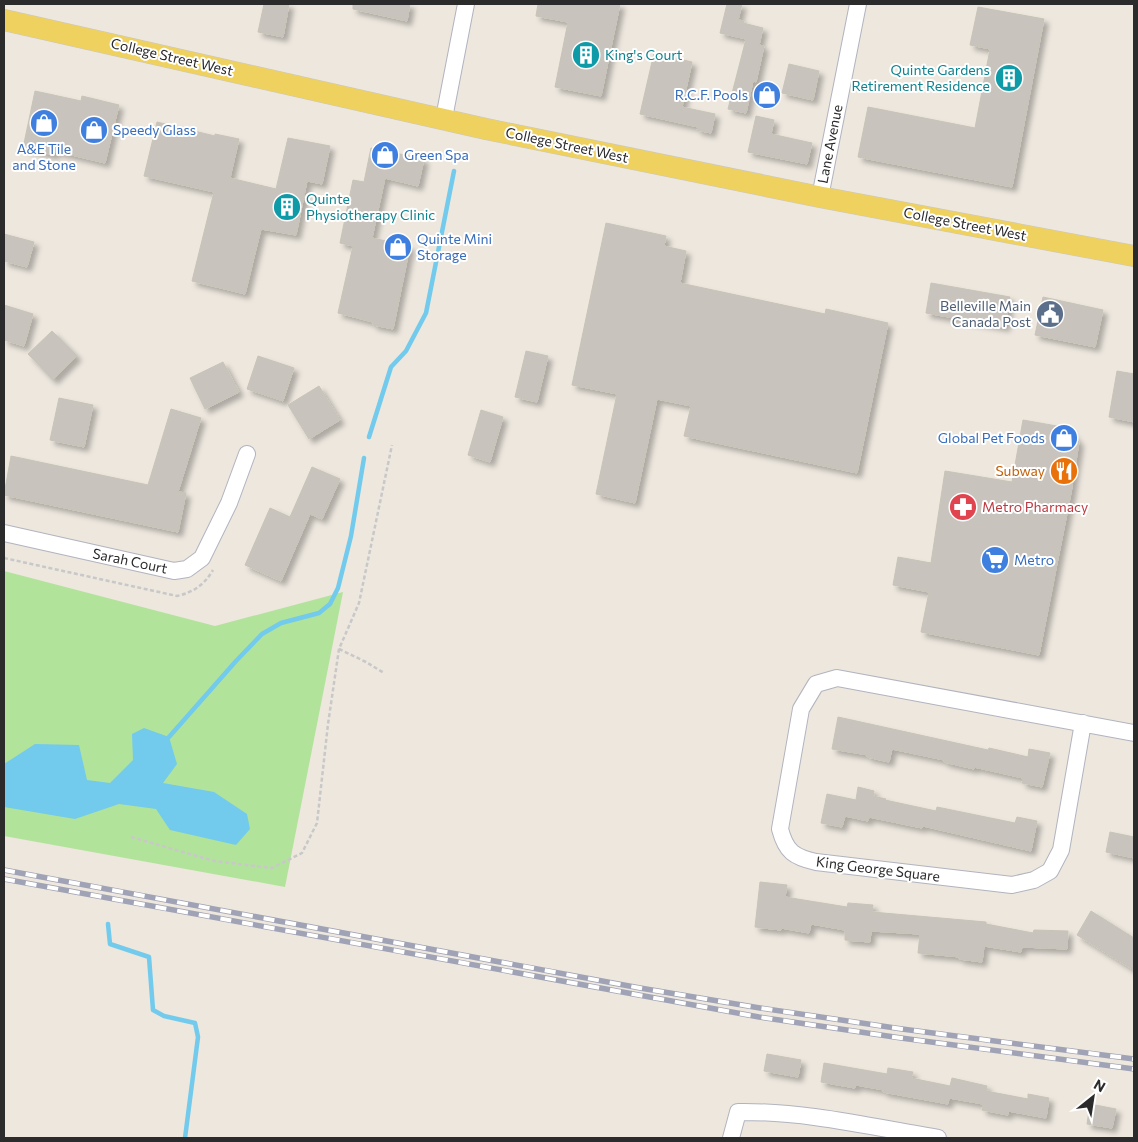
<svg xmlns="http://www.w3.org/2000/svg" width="1138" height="1142" font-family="Commissioner,sans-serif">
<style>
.green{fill:#b2e39b}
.water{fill:#72caed}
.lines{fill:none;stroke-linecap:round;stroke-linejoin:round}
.stream{stroke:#72caed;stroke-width:4.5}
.building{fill:#c8c4bd;stroke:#c8c3b7;filter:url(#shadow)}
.minor-casing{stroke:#b1b4bf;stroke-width:18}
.major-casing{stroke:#c8c8c8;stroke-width:22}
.path{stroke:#c8c8c8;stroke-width:2.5;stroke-dasharray:4 2.5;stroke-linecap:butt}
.minor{stroke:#fff;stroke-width:16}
.major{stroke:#efd160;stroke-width:21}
.rail-casing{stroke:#a0a3b5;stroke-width:5.5}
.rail{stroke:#fff;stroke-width:4;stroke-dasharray:11;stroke-linecap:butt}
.labels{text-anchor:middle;stroke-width:4;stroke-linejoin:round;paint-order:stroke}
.culture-label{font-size:14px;fill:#0d838f;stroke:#fff;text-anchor:start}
.street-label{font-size:14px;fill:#2b2b2b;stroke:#fff}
.shop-label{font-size:14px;fill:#366cbe;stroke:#fff;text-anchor:start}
.service-label{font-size:14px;fill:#4e5e75;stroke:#fff;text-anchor:end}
.food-label{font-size:14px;fill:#c56008;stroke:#fff;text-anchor:end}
.health-label{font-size:14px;fill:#be3a42;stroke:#fff;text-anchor:start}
</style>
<defs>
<filter id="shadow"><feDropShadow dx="4.5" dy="4.5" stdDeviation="2.5" flood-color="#0004"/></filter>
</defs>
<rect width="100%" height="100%" fill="#ede7de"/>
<path class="green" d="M 4,571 L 215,626 L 343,592 L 285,887 L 4,836 Z"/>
<path class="water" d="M 144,728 L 169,737 L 177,764 L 163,783 L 214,792 L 247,814 L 250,829 L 236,845 L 170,830 L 156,809 L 119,804 L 75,819 L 4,807 L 4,764 L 35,744 L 79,745 L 87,780 L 110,783 L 133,760 L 132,734 Z"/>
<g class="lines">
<path class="stream" d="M 369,437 L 391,367 L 406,351 L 426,313 L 454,171
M 169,737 L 236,661 L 262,634 L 281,623 L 319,613 L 330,604 L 338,588 L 351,536 L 364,458
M 108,924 L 110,944 L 149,957 L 153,1010 L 164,1016 L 195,1023 L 198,1037 L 185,1138"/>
</g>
<path class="building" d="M 264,4 L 289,4 L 283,37 L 258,32 Z
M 353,4 L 410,4 L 407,21 L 353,9 Z
M 538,4 L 620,4 L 601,96 L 555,87 L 568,22 L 536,16 Z
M 727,4 L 742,4 L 738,20 L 744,21 L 743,23 L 763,28 L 759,45 L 764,46 L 756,82 L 753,81 L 746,113 L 728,109 L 746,39 L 720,33 Z
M 978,7 L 1044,19 L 1012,187 L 858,157 L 868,107 L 975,128 L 990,49 L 970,45 Z
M 654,53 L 692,62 L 682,107 L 715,114 L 711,133 L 697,130 L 698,127 L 640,114 Z
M 789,64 L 819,71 L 813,100 L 782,93 Z
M 35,91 L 81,101 L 82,96 L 119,105 L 105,163 L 55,151 L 54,155 L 23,148 Z
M 756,116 L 774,120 L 771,134 L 812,143 L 807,164 L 748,152 Z
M 157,122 L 215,136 L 215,134 L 239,139 L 230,178 L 276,189 L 288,138 L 330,146 L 322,184 L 307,181 L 296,235 L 261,229 L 245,294 L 192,281 L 214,192 L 144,176 Z
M 371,148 L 424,159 L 418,186 L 385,178 L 372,238 L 410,246 L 393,329 L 373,325 L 373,322 L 338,313 L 353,246 L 340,243 L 353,180 L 364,182 Z
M 606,223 L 666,236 L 664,246 L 686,251 L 680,283 L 825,314 L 826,309 L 888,323 L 857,473 L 684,436 L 691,406 L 657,399 L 635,503 L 596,494 L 617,394 L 572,385 Z
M 4,234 L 34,242 L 27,267 L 4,261 Z
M 931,283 L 1010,297 L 1005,327 L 926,313 Z
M 1043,297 L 1103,310 L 1095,347 L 1035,335 Z
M 4,305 L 33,314 L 24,346 L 4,340 Z
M 52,331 L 77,356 L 53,380 L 28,354 Z
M 526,351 L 548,356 L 537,402 L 515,397 Z
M 258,356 L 294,368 L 283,401 L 247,389 Z
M 223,362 L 239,392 L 205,409 L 190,378 Z
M 1117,371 L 1134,374 L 1134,422 L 1109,417 Z
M 319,386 L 340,420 L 309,439 L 288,405 Z
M 59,398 L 93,405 L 84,447 L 50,440 Z
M 171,409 L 201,418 L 178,492 L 186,493 L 178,532 L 4,495 L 11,456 L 148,485 Z
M 481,410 L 503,417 L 490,462 L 468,455 Z
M 1023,420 L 1068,428 L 1079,442 L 1071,493 L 1039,655 L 921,632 L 929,592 L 893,585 L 898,557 L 931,563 L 945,471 L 1012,482 Z
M 312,467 L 340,479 L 322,519 L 310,514 L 281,581 L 245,565 L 270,508 L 290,517 Z
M 838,717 L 988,750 L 989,748 L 1028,757 L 1029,749 L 1050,753 L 1042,787 L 1022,783 L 1023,778 L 974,767 L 974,769 L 944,762 L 944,760 L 892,749 L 889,762 L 867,757 L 868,755 L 832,749 Z
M 858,787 L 874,791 L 873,796 L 886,799 L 885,800 L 936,811 L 937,807 L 1015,823 L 1017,817 L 1037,821 L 1031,851 L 923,826 L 922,828 L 869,817 L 868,821 L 845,816 L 842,827 L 821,823 L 827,794 L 856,800 Z
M 1110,832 L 1134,837 L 1134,858 L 1106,852 Z
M 760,882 L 787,885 L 785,897 L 847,907 L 848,903 L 873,905 L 872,912 L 986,922 L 986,924 L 1033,933 L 1034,930 L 1068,931 L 1067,949 L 1022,947 L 1021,952 L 984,946 L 982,962 L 959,959 L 960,957 L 918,953 L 920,934 L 871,931 L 870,942 L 845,940 L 845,930 L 811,924 L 809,933 L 781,928 L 781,930 L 755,927 Z
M 1091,911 L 1134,938 L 1134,970 L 1077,935 Z
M 767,1054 L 801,1060 L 798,1077 L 764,1071 Z
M 824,1063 L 887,1074 L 888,1068 L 913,1072 L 911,1078 L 950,1086 L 952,1078 L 987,1086 L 986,1091 L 1028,1099 L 1028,1094 L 1049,1098 L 1046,1118 L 1008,1111 L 1008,1115 L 982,1110 L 983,1104 L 949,1098 L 948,1104 L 883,1092 L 884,1090 L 856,1085 L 855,1088 L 821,1082 Z
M 1090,1104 L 1116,1109 L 1112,1128 L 1087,1124 Z"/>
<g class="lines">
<defs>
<path id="minor" d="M 444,118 L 466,4
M 820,197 L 858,4
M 4,533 L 174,571 L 187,569 L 202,558 L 229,503 L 247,454
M 1083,723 L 1061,850 L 1050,871 L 1034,880 L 1012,885 L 816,862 C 794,857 786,852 780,829 L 801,709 L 816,684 L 837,678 L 1134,733
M 731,1138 L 738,1112 C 805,1111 872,1127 938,1138"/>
<path id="major" d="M 4,20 L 486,129 L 820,197 L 1134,256"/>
</defs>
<use href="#minor" class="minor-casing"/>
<use href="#major" class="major-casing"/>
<path class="path" d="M 4,558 L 177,596 C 194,592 204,585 213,570
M 339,649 L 366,662 L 384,673
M 131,837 L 214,861 L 272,868 L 302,853 L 317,823 L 328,724 L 339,649 L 359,603 L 392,445"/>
<use href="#minor" class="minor"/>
<use href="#major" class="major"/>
<defs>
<path id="rail" d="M 4,870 L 640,988 L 760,1008 L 902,1029 L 1134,1059
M 4,879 L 759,1017 L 901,1038 L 1134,1069"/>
</defs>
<use href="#rail" class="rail-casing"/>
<use href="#rail" class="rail"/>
</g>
<defs>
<symbol id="building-disc" viewBox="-11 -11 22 22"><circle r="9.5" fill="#0f9aa8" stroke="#fff"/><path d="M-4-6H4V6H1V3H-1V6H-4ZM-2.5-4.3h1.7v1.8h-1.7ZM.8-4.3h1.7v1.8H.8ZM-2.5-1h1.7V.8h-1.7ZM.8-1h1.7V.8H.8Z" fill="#fff"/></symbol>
<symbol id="shop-disc" viewBox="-11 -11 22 22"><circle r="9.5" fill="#3f7fe0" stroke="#fff"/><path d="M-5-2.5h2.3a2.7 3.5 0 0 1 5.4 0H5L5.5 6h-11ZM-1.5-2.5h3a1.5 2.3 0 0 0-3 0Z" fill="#fff"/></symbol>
<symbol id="civic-disc" viewBox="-11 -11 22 22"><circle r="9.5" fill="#5c6f8a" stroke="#fff"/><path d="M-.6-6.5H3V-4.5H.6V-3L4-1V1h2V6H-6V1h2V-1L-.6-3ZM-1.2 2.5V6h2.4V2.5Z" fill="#fff"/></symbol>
<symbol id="restaurant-disc" viewBox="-11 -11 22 22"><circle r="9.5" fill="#e8710a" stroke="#fff"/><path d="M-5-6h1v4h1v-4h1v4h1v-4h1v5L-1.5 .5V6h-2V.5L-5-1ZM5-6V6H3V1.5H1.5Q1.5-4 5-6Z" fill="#fff"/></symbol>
<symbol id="pharmacy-disc" viewBox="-11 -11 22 22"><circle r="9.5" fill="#e0444e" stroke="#fff"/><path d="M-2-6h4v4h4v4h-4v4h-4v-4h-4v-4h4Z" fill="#fff"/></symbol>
<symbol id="supermarket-disc" viewBox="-11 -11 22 22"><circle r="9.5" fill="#3f7fe0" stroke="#fff"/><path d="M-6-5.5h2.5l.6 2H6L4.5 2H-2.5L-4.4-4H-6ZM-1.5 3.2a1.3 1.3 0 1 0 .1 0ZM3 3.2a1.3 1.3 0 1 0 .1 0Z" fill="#fff"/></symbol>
</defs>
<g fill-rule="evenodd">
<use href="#building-disc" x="570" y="39" width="32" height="32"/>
<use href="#building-disc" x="993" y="62" width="32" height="32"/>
<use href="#shop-disc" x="751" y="79" width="32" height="32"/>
<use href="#shop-disc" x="28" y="107" width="32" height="32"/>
<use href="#shop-disc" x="78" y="114" width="32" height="32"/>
<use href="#shop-disc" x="369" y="139" width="32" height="32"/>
<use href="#building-disc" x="271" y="191" width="32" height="32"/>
<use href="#shop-disc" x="382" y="231" width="32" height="32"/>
<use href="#civic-disc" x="1034" y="298" width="32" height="32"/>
<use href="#shop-disc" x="1048" y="422" width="32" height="32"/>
<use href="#restaurant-disc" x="1048" y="455" width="32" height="32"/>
<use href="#pharmacy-disc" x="947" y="491" width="32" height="32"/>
<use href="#supermarket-disc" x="979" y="544" width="32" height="32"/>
</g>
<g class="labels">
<g class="culture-label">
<text x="605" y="60">King's Court</text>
<text x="990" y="75" text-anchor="end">Quinte Gardens<tspan x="990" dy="16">Retirement Residence</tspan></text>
<text x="306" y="204">Quinte<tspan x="306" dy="16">Physiotherapy Clinic</tspan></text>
</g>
<g class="street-label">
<text transform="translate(172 57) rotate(13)" y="5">College Street West</text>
<text transform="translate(830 144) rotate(-79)" y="5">Lane Avenue</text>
<text transform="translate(567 145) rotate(12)" y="5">College Street West</text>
<text transform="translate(965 224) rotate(11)" y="5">College Street West</text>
<text transform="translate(130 561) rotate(12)" y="5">Sarah Court</text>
<text transform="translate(878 869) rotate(7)" y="5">King George Square</text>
</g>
<g class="shop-label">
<text x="748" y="100" text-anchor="end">R.C.F. Pools</text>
<text x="113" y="135">Speedy Glass</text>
<text x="44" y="154" text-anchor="middle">A&amp;E Tile<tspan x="44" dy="16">and Stone</tspan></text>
<text x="404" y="160">Green Spa</text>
<text x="417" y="244">Quinte Mini<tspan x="417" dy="16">Storage</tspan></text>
<text x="1045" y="443" text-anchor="end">Global Pet Foods</text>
<text x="1014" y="565">Metro</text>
</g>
<g class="service-label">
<text x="1031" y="311">Belleville Main<tspan x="1031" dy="16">Canada Post</tspan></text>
</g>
<g class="food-label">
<text x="1045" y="476">Subway</text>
</g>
<g class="health-label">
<text x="982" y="512">Metro Pharmacy</text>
</g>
</g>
<rect width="1138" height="1142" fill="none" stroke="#2b2b2b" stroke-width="10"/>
<g transform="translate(1093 1097) rotate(30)" stroke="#ffffff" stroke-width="4" paint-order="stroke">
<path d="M0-4L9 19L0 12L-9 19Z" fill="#2b2b2b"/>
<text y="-8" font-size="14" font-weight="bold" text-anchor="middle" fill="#2b2b2b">N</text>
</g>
</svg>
